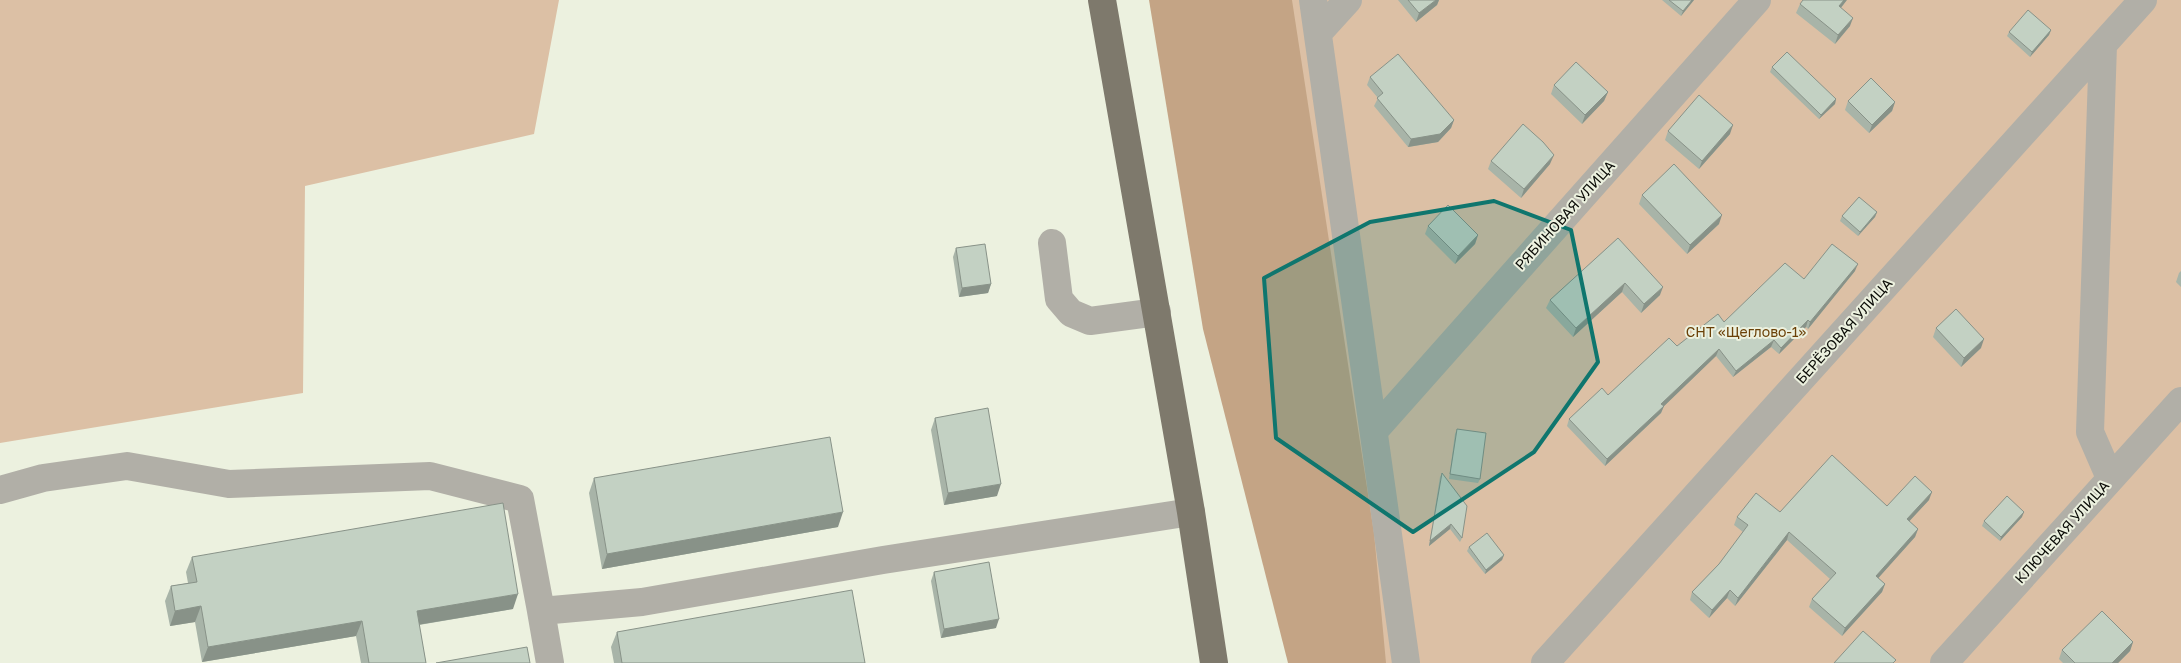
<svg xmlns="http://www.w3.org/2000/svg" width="2181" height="663" font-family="'Golos Text',sans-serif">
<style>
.green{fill:#dcc0a5}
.forest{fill:#c4a485}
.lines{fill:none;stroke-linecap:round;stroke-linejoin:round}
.minor{stroke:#b1afa7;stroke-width:28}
.major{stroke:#7e796c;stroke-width:28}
.wall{fill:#a8b4a8}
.shaded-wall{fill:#889288}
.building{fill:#c3d1c3;stroke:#889288}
.marked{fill:#0f766e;fill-opacity:0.2;stroke:#0f766e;stroke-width:4;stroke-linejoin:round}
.labels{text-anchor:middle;stroke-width:4;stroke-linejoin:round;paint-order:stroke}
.street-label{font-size:14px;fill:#0b0c07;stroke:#ecf1df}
.park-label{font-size:14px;fill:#6a4007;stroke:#ecf1df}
</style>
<rect width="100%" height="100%" fill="#ecf1df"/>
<path class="green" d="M 0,0 L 559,0 L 534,134 L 305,186 L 303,393 L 0,443 Z
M 1266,0 L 2181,0 L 2181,663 L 1354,663 Z"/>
<path class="forest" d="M 1149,0 L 1292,0 L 1374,533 L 1386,663 L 1288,663 L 1203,329 Z"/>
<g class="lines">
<path class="minor" d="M 1313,0 L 1406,663
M 1318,33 L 1348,0
M 2103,45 L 2090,432 L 2110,478
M 1052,243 L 1059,299 L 1071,313 L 1090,321 L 1157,312
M 1374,431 L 1757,0
M 0,490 L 43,478 L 127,466 L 229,484 L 430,476 L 520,499 L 541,611 L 642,602 L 883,560 L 1191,512
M 541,611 L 550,663
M 1545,663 L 2143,0
M 1944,663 L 2181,401"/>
<path class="major" d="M 1102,0 L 1191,512 L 1214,663"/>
</g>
<path class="wall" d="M 1398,0 L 1439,0 L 1437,5 L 1416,22 Z
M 1662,0 L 1694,0 L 1681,16 Z
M 1846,1 L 1841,8 L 1850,26 L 1835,44 L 1796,13 L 1800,4 Z
M 2051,30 L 2049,35 L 2030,57 L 2007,36 L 2009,32 Z
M 1772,67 L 1836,99 L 1835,104 L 1819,119 L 1770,72 Z
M 1370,77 L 1454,120 L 1451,128 L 1438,142 L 1408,147 L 1374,106 L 1378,98 L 1367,85 Z
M 1554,85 L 1608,92 L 1604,101 L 1582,124 L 1551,94 Z
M 1848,101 L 1895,102 L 1892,111 L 1869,133 L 1845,110 Z
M 1668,131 L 1730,134 L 1699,169 L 1665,140 Z
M 1491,161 L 1550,164 L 1521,198 L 1488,169 Z
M 1642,195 L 1719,224 L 1687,254 L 1639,204 Z
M 1877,212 L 1875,217 L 1858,236 L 1840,221 L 1842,216 Z
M 1428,226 L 1478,235 L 1475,244 L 1455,264 L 1425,234 Z
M 1618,238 L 1660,295 L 1641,313 L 1622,292 L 1573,337 L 1546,308 L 1550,300 Z
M 956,248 L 991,284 L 988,293 L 959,297 L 953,257 Z
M 1855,271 L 1808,329 L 1806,327 L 1779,354 L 1771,347 L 1733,377 L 1716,356 L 1664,406 L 1661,413 L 1605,466 L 1567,426 L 1569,419 L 1608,395 L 1677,346 L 1724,322 L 1804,279 Z
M 2181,271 L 2181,287 L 2176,282 L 2179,273 Z
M 1936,328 L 1981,348 L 1961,367 L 1933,337 Z
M 935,418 L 997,496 L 944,505 L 931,430 Z
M 1457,429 L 1480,479 L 1478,483 L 1449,479 L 1455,434 Z
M 1442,473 L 1462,538 L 1460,542 L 1450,529 L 1429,546 L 1440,477 Z
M 594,478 L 838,527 L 602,569 L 589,493 Z
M 1929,500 L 1909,521 L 1918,529 L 1915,537 L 1878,578 L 1885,584 L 1882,592 L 1842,636 L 1809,607 L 1812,599 L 1830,579 L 1787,540 L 1735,606 L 1727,598 L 1709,618 L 1690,600 L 1692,592 L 1719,564 L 1743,532 L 1734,525 L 1737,517 L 1780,512 L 1887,506 Z
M 2022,517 L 2000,541 L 1982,526 L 1984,521 Z
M 1469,547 L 1504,555 L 1502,560 L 1485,574 L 1467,551 Z
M 192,557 L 513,609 L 419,625 L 426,663 L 361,663 L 356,636 L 202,662 L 195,622 L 170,626 L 165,601 L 171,586 L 188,583 L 186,572 Z
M 934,572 L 996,628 L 941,638 L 931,581 Z
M 617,632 L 865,663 L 614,663 L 611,647 Z
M 2133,642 L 2130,651 L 2118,663 L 2063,663 L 2059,659 L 2062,650 Z"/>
<path class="shaded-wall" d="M 1436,0 L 1439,0 L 1437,5 L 1416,22 L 1419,13 Z
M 1692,0 L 1694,0 L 1681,16 L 1683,11 Z
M 1844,0 L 1847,0 L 1835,15 L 1839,6 Z
M 1853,18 L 1850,26 L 1835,44 L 1838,35 Z
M 2051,30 L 2049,35 L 2030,57 L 2032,52 Z
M 1608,92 L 1604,101 L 1582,124 L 1585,115 Z
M 1836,99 L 1835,104 L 1819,119 L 1821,115 Z
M 1895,102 L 1892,111 L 1869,133 L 1872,125 Z
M 1454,120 L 1451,128 L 1438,142 L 1408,147 L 1411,139 Z
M 1733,125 L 1730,134 L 1699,169 L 1702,161 Z
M 1554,155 L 1550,164 L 1521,198 L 1524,189 Z
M 1877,212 L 1875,217 L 1858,236 L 1860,232 Z
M 1722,215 L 1719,224 L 1687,254 L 1690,245 Z
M 1478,235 L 1475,244 L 1455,264 L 1458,256 Z
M 1858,264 L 1855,271 L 1808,329 L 1810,322 Z
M 1625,283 L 1622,292 L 1573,337 L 1576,328 Z
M 991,284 L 988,293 L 959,297 L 962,288 Z
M 1663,287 L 1660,295 L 1641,313 L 1644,304 Z
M 1808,320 L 1806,327 L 1779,354 L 1781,348 Z
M 1984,339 L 1981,348 L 1961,367 L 1964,358 Z
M 1774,340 L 1771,347 L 1733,377 L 1736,371 Z
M 1719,349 L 1716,356 L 1659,411 L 1661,404 Z
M 1664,406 L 1661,413 L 1605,466 L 1607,459 Z
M 1001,484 L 997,496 L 944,505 L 948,493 Z
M 1932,492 L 1929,500 L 1904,527 L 1907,519 Z
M 843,512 L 838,527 L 602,569 L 607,554 Z
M 2024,512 L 2022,517 L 2000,541 L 2001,537 Z
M 1451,524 L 1450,529 L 1429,546 L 1430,541 Z
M 1918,529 L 1915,537 L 1873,584 L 1876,576 Z
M 1789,532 L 1787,540 L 1735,606 L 1738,598 Z
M 1504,555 L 1502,560 L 1485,574 L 1486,570 Z
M 1885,584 L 1882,592 L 1842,636 L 1845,628 Z
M 1730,590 L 1727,598 L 1709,618 L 1712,610 Z
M 518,594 L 513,609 L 411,626 L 417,611 Z
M 201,606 L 195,622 L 170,626 L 175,611 Z
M 999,619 L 996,628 L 941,638 L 944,629 Z
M 362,621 L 356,636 L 202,662 L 208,647 Z
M 2133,642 L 2130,651 L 2118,663 L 2112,663 Z"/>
<path class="building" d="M 1408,0 L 1436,0 L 1419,13 Z
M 1669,0 L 1692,0 L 1683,11 Z
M 1803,0 L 1844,0 L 1839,6 L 1853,18 L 1838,35 L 1800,4 Z
M 2028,10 L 2051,30 L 2032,52 L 2009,32 Z
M 1787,52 L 1836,99 L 1821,115 L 1772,67 Z
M 1398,54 L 1454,120 L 1440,134 L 1411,139 L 1377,98 L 1383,93 L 1370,77 Z
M 1576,62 L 1608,92 L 1585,115 L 1554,85 Z
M 1871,78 L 1895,102 L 1872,125 L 1848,101 Z
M 1699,95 L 1733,125 L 1702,161 L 1668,131 Z
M 1523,124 L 1543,142 L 1554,155 L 1524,189 L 1491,161 Z
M 1674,164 L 1722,215 L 1690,245 L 1642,195 Z
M 1859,197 L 1877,212 L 1860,232 L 1842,216 Z
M 1448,205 L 1478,235 L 1458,256 L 1428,226 Z
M 1618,238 L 1663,287 L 1644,304 L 1625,283 L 1576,328 L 1550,300 Z
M 985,244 L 991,284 L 962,288 L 956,248 Z
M 1832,244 L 1858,264 L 1810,322 L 1808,320 L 1781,348 L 1774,340 L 1736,371 L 1719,349 L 1661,404 L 1664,406 L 1607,459 L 1569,419 L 1602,388 L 1608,395 L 1669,338 L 1677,346 L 1718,314 L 1724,322 L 1785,263 L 1804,279 Z
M 1956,309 L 1984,339 L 1964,358 L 1936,328 Z
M 988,408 L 1001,484 L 948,493 L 935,418 Z
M 1457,429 L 1486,433 L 1480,479 L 1450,474 Z
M 830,437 L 843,512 L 607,554 L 594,478 Z
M 1832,455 L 1887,506 L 1915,476 L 1932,492 L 1907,519 L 1918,529 L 1876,576 L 1885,584 L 1845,628 L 1812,599 L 1836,573 L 1789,532 L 1738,598 L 1730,590 L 1712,610 L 1692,592 L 1719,564 L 1748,525 L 1737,517 L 1756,493 L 1780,512 Z
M 1442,473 L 1467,506 L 1462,538 L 1451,524 L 1430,541 Z
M 2007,496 L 2024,512 L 2001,537 L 1984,521 Z
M 503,503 L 518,594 L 417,611 L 426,663 L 369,663 L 362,621 L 208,647 L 201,606 L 175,611 L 171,586 L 197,582 L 192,557 Z
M 1487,533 L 1504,555 L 1486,570 L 1469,547 Z
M 989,562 L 999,619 L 944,629 L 934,572 Z
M 852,590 L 865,663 L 622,663 L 617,632 Z
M 2102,611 L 2133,642 L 2112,663 L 2075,663 L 2062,650 Z
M 1863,631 L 1896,660 L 1893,663 L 1834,663 Z
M 527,647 L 530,663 L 436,663 Z"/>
<path class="marked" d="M 1494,201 L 1571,230 L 1598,362 L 1534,452 L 1413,532 L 1276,438 L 1264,278 L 1370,222 Z"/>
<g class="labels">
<g class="street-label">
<text transform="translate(1565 215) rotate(-48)" y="5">РЯБИНОВАЯ УЛИЦА</text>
<text transform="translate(1844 331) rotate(-48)" y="5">БЕРЁЗОВАЯ УЛИЦА</text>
<text transform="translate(2062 532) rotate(-48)" y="5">КЛЮЧЕВАЯ УЛИЦА</text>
</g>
<g class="park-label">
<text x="1746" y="337">СНТ «Щеглово-1»</text>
</g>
</g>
</svg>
